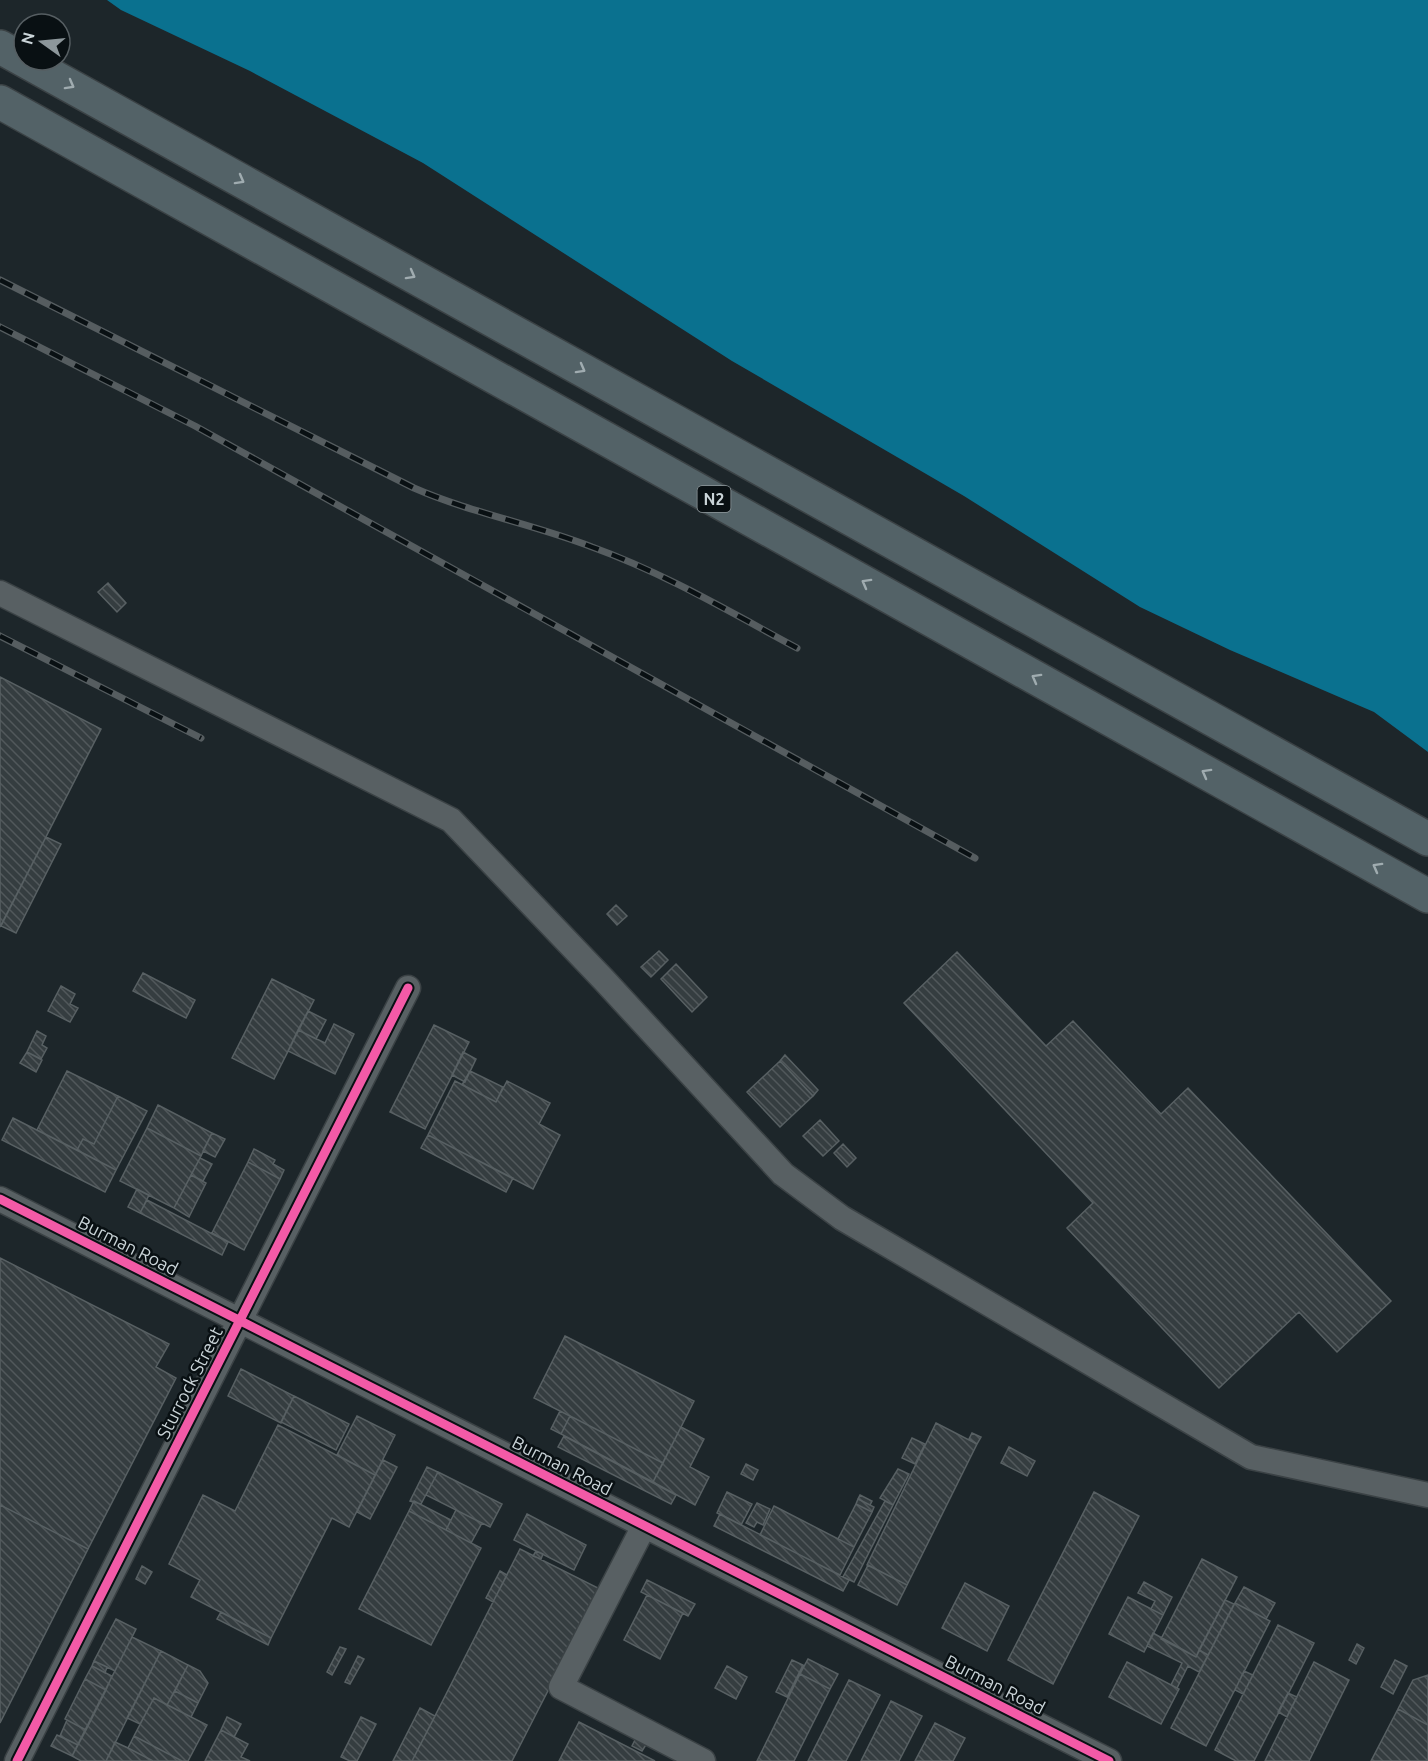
<svg xmlns="http://www.w3.org/2000/svg" width="1428" height="1761" font-family="Ubuntu,sans-serif">
<style>
.water{fill:#0a718f}
.building{fill:url(#building-back-hatch);stroke:#586063;stroke-width:1.5}
.lines{fill:none;stroke-linecap:round;stroke-linejoin:round}
.minor-casing{stroke:#3b4245;stroke-width:27}
.highway-casing{stroke:#3b4245;stroke-width:36}
.minor{stroke:#586063;stroke-width:24}
.highway{stroke:#536267;stroke-width:33}
.rail-casing{stroke:#565d60;stroke-width:7}
.rail{stroke:#091013;stroke-width:4.5;stroke-dasharray:14;stroke-linecap:butt}
.cycleway-casing{stroke:#091013;stroke-width:13}
.cycleway{stroke:#f35aa7;stroke-width:9}
.oneway{stroke:#a0acb0}
.labels{text-anchor:middle;stroke-width:5;stroke-linejoin:round;paint-order:stroke}
.shield{fill:#091013;stroke:#90999d;stroke-width:1.5}
.shield-label{font-size:16px;font-weight:bold;fill:#cad4d8}
.street-label{font-size:18px;fill:#cad4d8;stroke:#091013}
</style>
<defs>
<pattern id="building-back-hatch" width="6" height="6" patternUnits="userSpaceOnUse" patternTransform="scale(1.5)"><rect width="6" height="6" fill="#353d40"/><path d="M-1 5l2 2M0 0l6 6M5-1l2 2" fill="none" stroke="#51585b"/></pattern>
</defs>
<rect width="100%" height="100%" fill="#1d262a"/>
<path class="water" d="M 107,0 L 1428,0 L 1428,752 L 1374,712 L 1230,650 L 1140,607 L 964,496 L 732,361 L 423,163 L 250,71 L 121,10 Z"/>
<path class="building" d="M 108,583 L 126,603 L 117,612 L 98,592 Z
M 0,677 L 101,729 L 0,927 Z
M 46,837 L 61,844 L 16,933 L 1,926 Z
M 616,905 L 627,916 L 617,925 L 607,914 Z
M 659,951 L 668,960 L 651,977 L 641,967 Z
M 957,952 L 1046,1046 L 1073,1021 L 1161,1114 L 1188,1088 L 1391,1301 L 1337,1352 L 1299,1312 L 1219,1388 L 1067,1228 L 1093,1203 L 904,1003 Z
M 676,964 L 707,997 L 692,1012 L 661,979 Z
M 143,973 L 195,1000 L 186,1018 L 133,991 Z
M 272,979 L 314,1000 L 274,1079 L 232,1058 Z
M 61,986 L 75,994 L 70,1004 L 78,1008 L 70,1022 L 48,1011 Z
M 308,1011 L 326,1020 L 316,1039 L 298,1030 Z
M 334,1024 L 354,1034 L 335,1074 L 288,1051 L 298,1030 L 325,1043 Z
M 434,1025 L 469,1042 L 425,1129 L 390,1112 Z
M 37,1031 L 46,1036 L 42,1045 L 47,1048 L 41,1059 L 27,1052 Z
M 27,1052 L 42,1060 L 36,1072 L 20,1063 Z
M 463,1052 L 476,1059 L 465,1082 L 452,1075 Z
M 785,1055 L 818,1090 L 813,1096 L 780,1061 Z
M 780,1061 L 813,1096 L 780,1127 L 747,1092 Z
M 67,1071 L 118,1096 L 94,1144 L 83,1139 L 77,1150 L 37,1130 Z
M 470,1071 L 503,1087 L 496,1102 L 462,1085 Z
M 455,1081 L 496,1102 L 507,1081 L 550,1103 L 539,1124 L 560,1135 L 533,1189 L 428,1135 Z
M 118,1096 L 147,1111 L 116,1170 L 77,1150 L 83,1139 L 94,1144 Z
M 158,1105 L 212,1133 L 201,1156 L 147,1128 Z
M 13,1118 L 116,1170 L 105,1192 L 2,1140 Z
M 820,1120 L 839,1141 L 823,1156 L 803,1136 Z
M 147,1128 L 201,1156 L 174,1208 L 120,1181 Z
M 212,1133 L 225,1139 L 215,1157 L 203,1151 Z
M 428,1135 L 513,1178 L 506,1192 L 421,1148 Z
M 843,1144 L 856,1158 L 847,1167 L 834,1153 Z
M 254,1149 L 275,1160 L 273,1164 L 284,1170 L 280,1179 L 248,1162 Z
M 200,1158 L 212,1164 L 203,1181 L 191,1175 Z
M 248,1162 L 280,1179 L 244,1250 L 212,1233 Z
M 191,1175 L 206,1183 L 189,1217 L 174,1208 Z
M 137,1189 L 149,1195 L 140,1213 L 128,1207 Z
M 147,1200 L 228,1242 L 222,1255 L 140,1213 Z
M 0,1258 L 169,1344 L 156,1367 L 176,1378 L 88,1549 L 0,1505 Z
M 565,1336 L 694,1401 L 663,1463 L 534,1398 Z
M 241,1369 L 294,1396 L 281,1423 L 228,1396 Z
M 294,1396 L 349,1424 L 336,1450 L 281,1422 Z
M 560,1411 L 570,1416 L 561,1434 L 551,1429 Z
M 357,1416 L 395,1435 L 375,1475 L 337,1455 Z
M 570,1416 L 663,1463 L 653,1482 L 561,1434 Z
M 936,1423 L 977,1444 L 907,1585 L 867,1565 Z
M 278,1425 L 375,1475 L 349,1527 L 332,1518 L 271,1638 L 191,1597 L 200,1580 L 169,1564 L 203,1495 L 235,1511 Z
M 681,1427 L 704,1439 L 690,1467 L 709,1477 L 695,1505 L 653,1482 Z
M 972,1433 L 981,1437 L 977,1444 L 969,1439 Z
M 564,1436 L 676,1495 L 671,1504 L 558,1447 Z
M 912,1438 L 925,1444 L 915,1464 L 902,1458 Z
M 1009,1447 L 1035,1461 L 1027,1476 L 1001,1463 Z
M 383,1460 L 397,1467 L 370,1519 L 357,1512 Z
M 746,1464 L 758,1470 L 753,1480 L 741,1474 Z
M 427,1467 L 438,1472 L 421,1504 L 413,1502 L 410,1501 Z
M 898,1469 L 909,1474 L 893,1505 L 880,1498 Z
M 438,1472 L 502,1504 L 490,1527 L 426,1495 Z
M 727,1492 L 752,1504 L 741,1525 L 717,1513 Z
M 1094,1492 L 1139,1516 L 1053,1684 L 1008,1660 Z
M 860,1495 L 872,1501 L 870,1505 L 858,1499 Z
M 858,1499 L 874,1507 L 872,1512 L 856,1504 Z
M 414,1501 L 451,1520 L 446,1530 L 409,1511 Z
M 885,1501 L 893,1505 L 854,1582 L 843,1577 Z
M 757,1503 L 770,1509 L 763,1525 L 757,1522 L 754,1527 L 746,1523 Z
M 856,1504 L 872,1512 L 854,1547 L 838,1539 Z
M 0,1505 L 88,1549 L 0,1723 Z
M 774,1506 L 854,1547 L 840,1575 L 760,1535 Z
M 456,1510 L 482,1523 L 471,1543 L 446,1530 Z
M 409,1511 L 481,1548 L 431,1645 L 359,1609 Z
M 527,1514 L 586,1545 L 574,1570 L 514,1540 Z
M 720,1514 L 849,1580 L 843,1591 L 714,1526 Z
M 520,1549 L 600,1589 L 512,1761 L 412,1761 Z
M 536,1551 L 543,1554 L 541,1559 L 533,1556 Z
M 1202,1559 L 1237,1577 L 1196,1657 L 1161,1639 Z
M 868,1565 L 907,1585 L 897,1605 L 858,1585 Z
M 142,1566 L 152,1572 L 145,1584 L 136,1579 Z
M 500,1571 L 507,1575 L 493,1602 L 486,1598 Z
M 647,1580 L 695,1604 L 688,1616 L 641,1592 Z
M 1144,1582 L 1172,1597 L 1163,1615 L 1151,1609 L 1155,1601 L 1138,1593 Z
M 965,1583 L 1009,1606 L 987,1651 L 942,1628 Z
M 1244,1587 L 1275,1603 L 1266,1619 L 1235,1603 Z
M 647,1595 L 683,1613 L 660,1659 L 624,1640 Z
M 1128,1597 L 1163,1615 L 1144,1652 L 1109,1634 Z
M 1225,1600 L 1234,1604 L 1208,1655 L 1199,1650 Z
M 1235,1603 L 1270,1621 L 1206,1746 L 1171,1728 Z
M 221,1612 L 271,1638 L 268,1645 L 217,1619 Z
M 116,1619 L 136,1629 L 115,1671 L 94,1661 Z
M 1278,1625 L 1314,1643 L 1254,1761 L 1236,1761 L 1215,1750 Z
M 1153,1633 L 1196,1657 L 1199,1650 L 1208,1655 L 1199,1672 L 1188,1666 L 1177,1688 L 1171,1685 L 1182,1663 L 1147,1646 Z
M 132,1637 L 161,1651 L 106,1761 L 81,1761 L 72,1756 Z
M 1357,1644 L 1364,1648 L 1356,1664 L 1349,1660 Z
M 340,1647 L 346,1649 L 332,1675 L 327,1672 Z
M 161,1651 L 188,1665 L 167,1705 L 154,1698 L 140,1724 L 127,1718 Z
M 358,1656 L 364,1659 L 350,1684 L 345,1682 Z
M 808,1659 L 838,1674 L 830,1689 L 800,1674 Z
M 792,1660 L 803,1665 L 787,1697 L 776,1692 Z
M 1395,1660 L 1407,1666 L 1393,1694 L 1381,1687 Z
M 94,1661 L 107,1667 L 105,1673 L 92,1666 Z
M 1127,1662 L 1179,1689 L 1161,1724 L 1109,1697 Z
M 1314,1662 L 1349,1680 L 1309,1761 L 1265,1761 Z
M 188,1665 L 200,1671 L 208,1683 L 198,1703 L 175,1691 Z
M 92,1666 L 112,1676 L 106,1690 L 85,1679 Z
M 727,1666 L 747,1677 L 736,1699 L 715,1688 Z
M 1244,1671 L 1253,1675 L 1243,1694 L 1235,1690 Z
M 800,1674 L 830,1689 L 794,1761 L 757,1761 Z
M 1428,1675 L 1428,1725 L 1398,1709 L 1413,1680 Z
M 85,1679 L 106,1690 L 86,1730 L 65,1719 Z
M 849,1680 L 880,1695 L 846,1761 L 808,1761 Z
M 175,1691 L 198,1703 L 191,1717 L 167,1705 Z
M 1288,1693 L 1297,1697 L 1287,1717 L 1278,1712 Z
M 154,1698 L 207,1725 L 188,1761 L 182,1761 L 134,1736 Z
M 891,1701 L 922,1716 L 899,1761 L 861,1761 Z
M 420,1708 L 435,1716 L 412,1761 L 393,1761 Z
M 1398,1709 L 1428,1725 L 1428,1761 L 1371,1761 Z
M 227,1717 L 241,1724 L 234,1737 L 221,1730 Z
M 361,1717 L 376,1724 L 357,1761 L 350,1761 L 341,1757 Z
M 67,1720 L 86,1730 L 78,1745 L 60,1736 Z
M 579,1722 L 655,1761 L 559,1761 Z
M 935,1723 L 965,1738 L 953,1761 L 915,1761 Z
M 221,1730 L 248,1744 L 241,1757 L 250,1761 L 205,1761 Z
M 638,1734 L 649,1740 L 642,1751 L 632,1746 Z
M 57,1735 L 78,1745 L 72,1756 L 51,1746 Z
M 134,1736 L 182,1761 L 153,1761 L 128,1748 Z
M 115,1742 L 128,1748 L 153,1761 L 106,1761 Z"/>
<g class="lines">
<defs>
<path id="minor" d="M 0,593 L 451,820 L 604,980 L 783,1174 L 842,1218 L 1251,1457 L 1428,1495
M 0,1199 L 1109,1761
M 644,1526 L 561,1687 L 703,1761
M 17,1761 L 408,988"/>
<path id="highway" d="M 0,47 L 1428,839
M 0,102 L 1428,896"/>
</defs>
<use href="#minor" class="minor-casing"/>
<use href="#highway" class="highway-casing"/>
<use href="#minor" class="minor"/>
<use href="#highway" class="highway"/>
<defs>
<path id="rail" d="M 0,280 L 414,488 C 471,513 533,524 592,547 C 664,573 730,612 797,648
M 0,327 L 195,426 L 975,858
M 0,636 L 201,738"/>
</defs>
<use href="#rail" class="rail-casing"/>
<use href="#rail" class="rail"/>
<defs>
<path id="cycleway" d="M 0,1199 L 1109,1761
M 17,1761 L 408,988"/>
</defs>
<use href="#cycleway" class="cycleway-casing"/>
<use href="#cycleway" class="cycleway"/>
</g>
<defs><path id="oneway-chevron" d="M-2-3.5L2.5 0L-2 3.5" fill="none" stroke-width="1.6" stroke-linecap="round" stroke-linejoin="round" transform="scale(1.5)"/></defs>
<g class="oneway">
<use href="#oneway-chevron" transform="translate(70 85) rotate(29)"/>
<use href="#oneway-chevron" transform="translate(240 180) rotate(29)"/>
<use href="#oneway-chevron" transform="translate(411 275) rotate(29)"/>
<use href="#oneway-chevron" transform="translate(581 369) rotate(29)"/>
<use href="#oneway-chevron" transform="translate(866 583) rotate(-151)"/>
<use href="#oneway-chevron" transform="translate(1036 678) rotate(-151)"/>
<use href="#oneway-chevron" transform="translate(1206 773) rotate(-151)"/>
<use href="#oneway-chevron" transform="translate(1377 867) rotate(-151)"/>
</g>
<g class="labels">
<rect class="shield" x="697.5" y="486" width="33" height="26" rx="4.5"/>
<g class="shield-label">
<text x="714" y="505">N2</text>
</g>
<g class="street-label">
<text transform="translate(128 1246) rotate(27)" y="6">Burman Road</text>
<text transform="translate(190 1383) rotate(-63)" y="6">Sturrock Street</text>
<text transform="translate(562 1466) rotate(27)" y="6">Burman Road</text>
<text transform="translate(995 1685) rotate(27)" y="6">Burman Road</text>
</g>
</g>
<g transform="translate(42 42) rotate(285)"><circle r="28" fill="#091013" stroke="#565e62" stroke-width="1.5"/>
<path d="M0-4.5L10 22L0 15L-10 22Z" fill="#8d979b"/>
<text y="-9" font-size="16" font-weight="bold" text-anchor="middle" fill="#cad4d8">N</text>
</g>
</svg>
